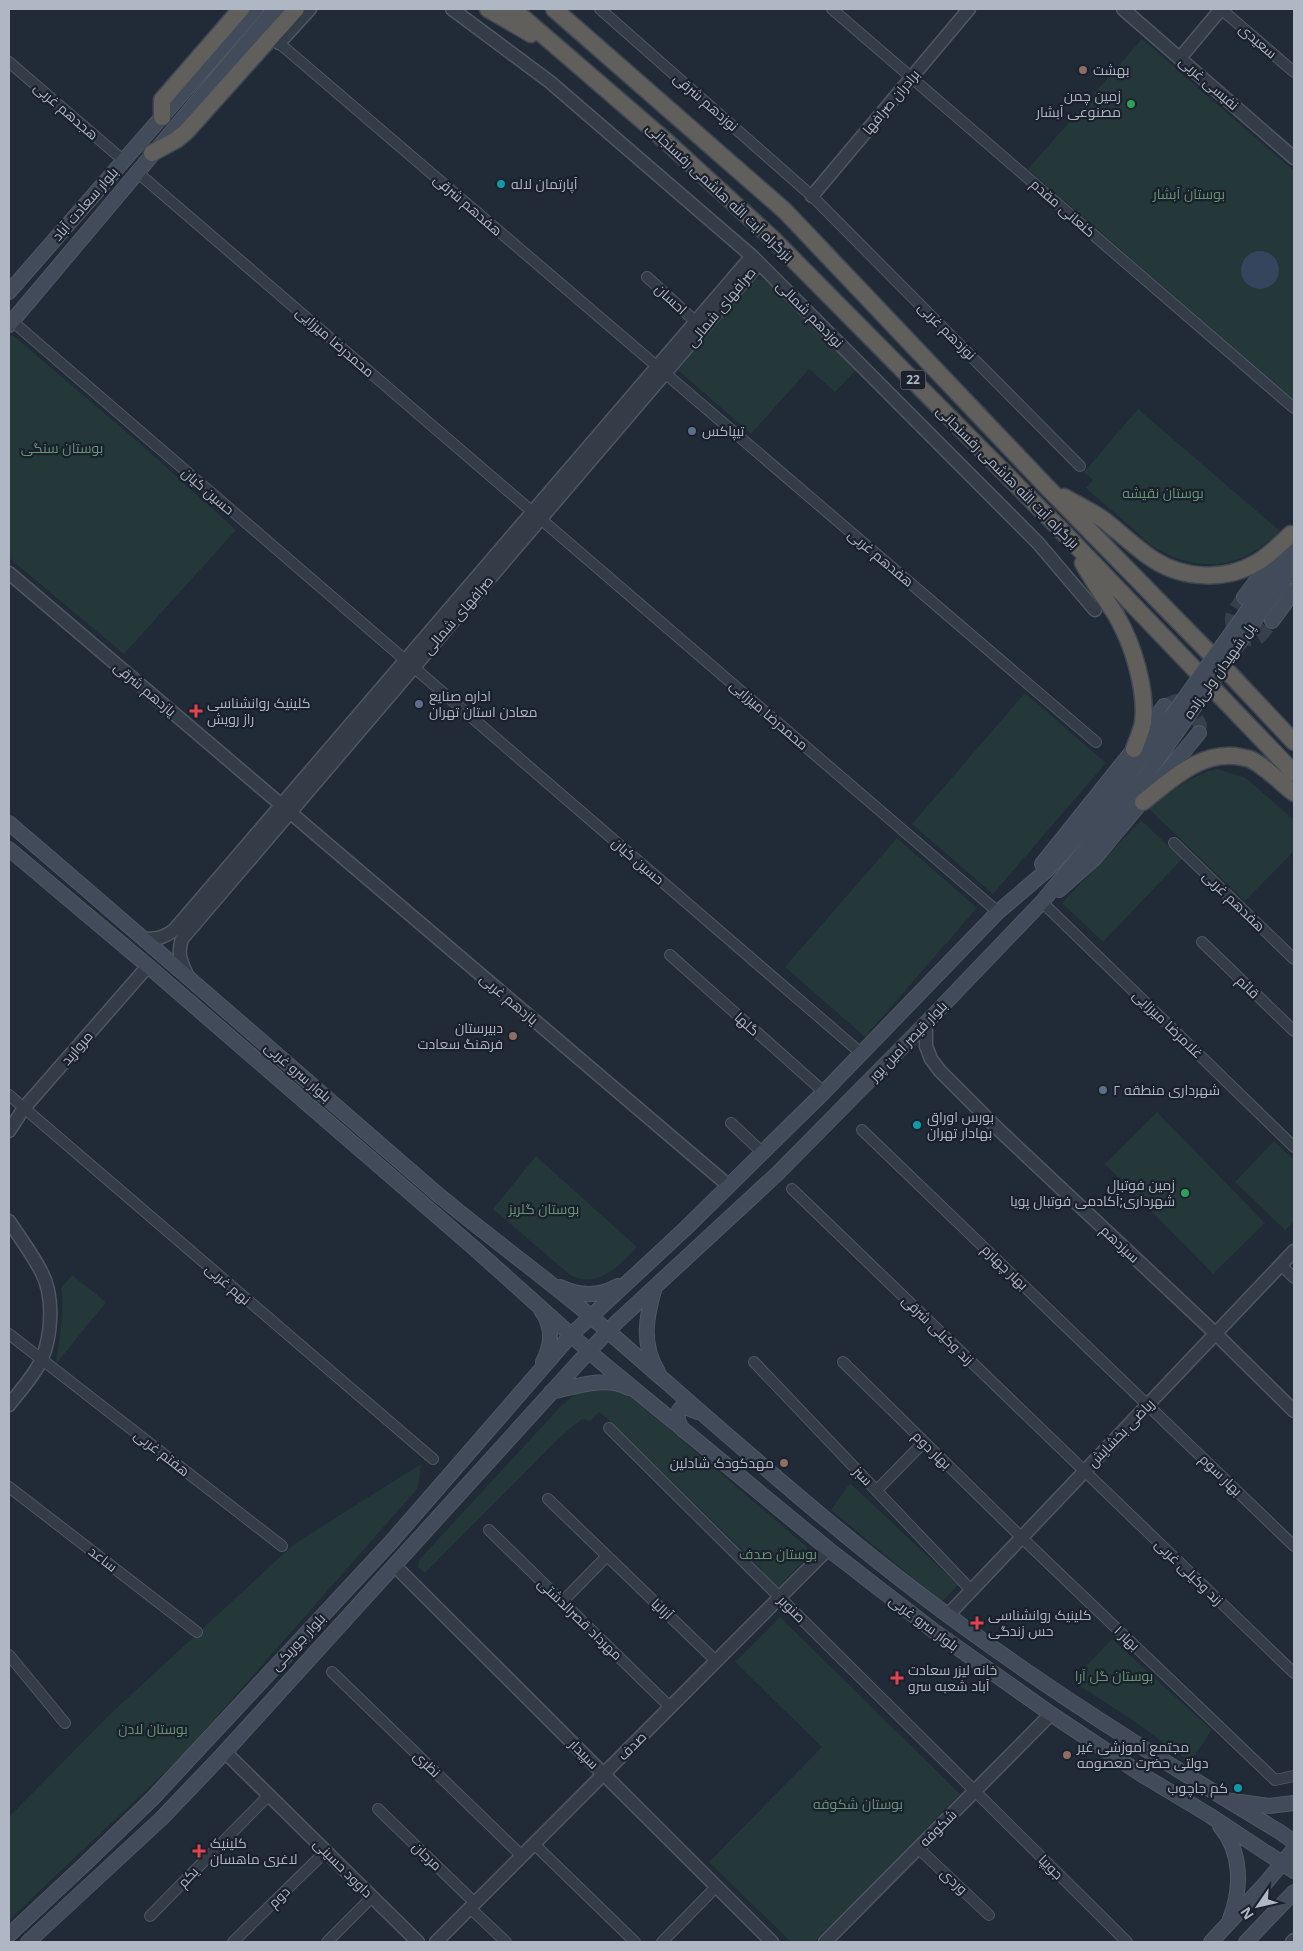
<svg xmlns="http://www.w3.org/2000/svg" width="1303" height="1951" font-family="'Open Sans',Cairo,sans-serif">
<style>
.green{fill:#243739}
.water{fill:#35455e}
.lines{fill:none;stroke-linecap:round;stroke-linejoin:round}
.secondary-tunnel{stroke:#363f4c;stroke-width:14;stroke-dasharray:14 7;stroke-linecap:butt}
.minor-casing{stroke:#4f5762;stroke-width:12}
.tertiary-casing{stroke:#4f5762;stroke-width:15}
.secondary-casing{stroke:#4f5762;stroke-width:16}
.trunk-casing{stroke:#3f4752;stroke-width:19}
.minor{stroke:#343c47;stroke-width:10}
.tertiary{stroke:#343c47;stroke-width:12}
.secondary{stroke:#424b5a;stroke-width:14}
.trunk{stroke:#605f5c;stroke-width:16}
.secondary-bridge-casing{stroke:#4f5762;stroke-width:16;stroke-linecap:butt}
.secondary-bridge{stroke:#424b5a;stroke-width:14}
.education-dot{fill:#8d6e63;stroke:#1a212c;stroke-width:2}
.leisure-dot{fill:#2e9e5b;stroke:#1a212c;stroke-width:2}
.culture-dot{fill:#0f9aa8;stroke:#1a212c;stroke-width:2}
.service-dot{fill:#5c6f8a;stroke:#1a212c;stroke-width:2}
.health-dot{fill:#e0444e;stroke:#1a212c;stroke-width:2}
.labels{text-anchor:middle;stroke-width:4.5;stroke-linejoin:round;paint-order:stroke}
.shield{fill:#1a212c;stroke:#828a96;stroke-width:1}
.shield-label{font-size:12px;font-weight:bold;fill:#afb7c4}
.street-label{font-size:14px;fill:#afb7c4;stroke:#1a212c}
.poi-label{font-size:14px;fill:#afb7c4;stroke:#1a212c;text-anchor:start}
.park-label{font-size:14px;fill:#679472;stroke:#1a212c}
</style>
<rect width="100%" height="100%" fill="#212a37"/>
<path class="green" d="M 1142,39 L 1294,171 L 1294,400 L 1028,169 Z
M 755,279 L 766,280 L 859,367 L 835,392 L 809,369 L 751,434 L 678,370 Z
M 10,336 L 14,336 L 137,441 L 236,530 L 124,654 L 9,558 L 9,338 Z
M 1138,409 L 1280,531 C 1241,568 1203,575 1155,548 C 1147,543 1139,534 1132,528 C 1117,515 1101,501 1086,488 L 1093,480 L 1084,472 Z
M 1025,693 L 1106,763 L 993,894 L 912,824 Z
M 1218,769 L 1246,778 L 1294,820 L 1294,851 L 1245,901 L 1149,809 C 1170,793 1191,774 1218,769 Z
M 1141,820 L 1182,859 L 1103,942 L 1062,903 Z
M 897,838 L 977,908 L 865,1037 L 785,967 Z
M 1157,1112 L 1265,1223 L 1213,1274 L 1105,1164 Z
M 1274,1141 L 1294,1160 L 1294,1221 L 1285,1230 L 1235,1182 Z
M 536,1156 L 637,1247 C 619,1266 597,1290 570,1275 L 493,1209 Z
M 72,1275 L 106,1302 L 56,1364 C 59,1339 65,1313 61,1288 Z
M 608,1388 L 622,1389 L 807,1547 L 808,1553 L 806,1558 L 779,1587 L 774,1586 L 762,1576 L 762,1569 L 609,1420 L 599,1412 L 590,1421 L 582,1419 L 559,1438 L 425,1573 L 418,1567 L 419,1560 L 561,1406 L 578,1392 Z
M 421,1464 L 418,1488 L 182,1756 L 9,1920 L 9,1817 L 108,1716 L 294,1544 Z
M 850,1483 L 958,1585 L 942,1602 L 831,1510 Z
M 780,1617 L 960,1794 L 815,1942 L 791,1942 L 709,1862 L 822,1747 L 735,1662 Z
M 1112,1639 L 1212,1730 L 1190,1762 L 1134,1721 L 1072,1681 Z"/>
<path class="water" d="M1241 270a19 19 0 1 1 38 0a19 19 0 1 1-38 0Z"/>
<g class="lines">
<path class="secondary-tunnel" d="M 1244,597 C 1240,603 1233,610 1232,618 C 1230,630 1248,645 1259,637 C 1264,633 1268,626 1272,621
M 1164,706 L 1176,701 L 1190,706 L 1200,725 L 1199,733"/>
<defs>
<path id="minor" d="M 600,9 L 812,196 L 1080,466
M 832,9 L 1294,408
M 1221,9 L 1294,72
M 279,43 L 1096,742
M 9,62 L 123,160
M 137,172 L 998,912
M 647,277 L 696,322
M 12,321 L 862,1054
M 1174,843 L 1294,959
M 1042,902 L 1294,1147
M 1202,942 L 1294,1031
M 670,955 L 824,1092
M 9,1095 L 433,1459
M 731,1123 L 763,1153
M 862,1130 L 1294,1546
M 792,1189 L 1294,1673
M 1281,1265 L 1294,1278
M 9,1334 L 282,1546
M 754,1362 L 971,1590
M 843,1362 L 1021,1537 L 1275,1780 L 1294,1776
M 609,1428 L 1127,1942
M 9,1487 L 197,1632
M 877,1490 L 924,1442
M 548,1499 L 716,1661
M 489,1530 L 670,1707
M 562,1602 L 607,1556
M 9,1655 L 65,1723
M 332,1672 L 522,1856
M 378,1809 L 475,1903
M 534,1844 L 635,1942
M 918,1848 L 989,1915
M 470,1908 L 506,1942
M 150,1916 L 269,1795
M 233,1942 L 326,1851
M 327,1942 L 372,1897
M 662,1942 L 716,1887"/>
<path id="tertiary" d="M 452,9 L 550,82 L 753,257 L 1038,543 L 1095,610
M 1123,9 L 1294,158
M 279,43 L 310,9
M 1180,58 L 1221,9
M 812,196 L 969,9
M 9,573 L 729,1186
M 146,939 C 158,939 166,937 175,929 L 752,256
M 187,975 C 181,962 177,953 182,939 L 759,263
M 926,1023 L 926,1046 L 931,1059 L 940,1071 L 998,1129 L 1216,1334 L 1294,1411
M 9,1131 L 24,1108 L 148,966
M 9,1221 C 20,1238 33,1255 42,1273 C 54,1297 52,1334 42,1359 C 34,1376 20,1391 9,1405
M 395,1566 L 772,1942
M 948,1615 L 1294,1251
M 225,1752 L 418,1942
M 436,1942 L 828,1549
M 825,1942 L 1051,1714
M 1292,1942 L 1294,1940"/>
<path id="secondary" d="M 9,292 L 256,9
M 9,325 L 275,9
M 1244,597 L 1279,551
M 1248,610 L 1294,546
M 1257,617 L 1294,567
M 1272,621 L 1294,591
M 9,823 C 152,945 293,1069 435,1192 C 485,1234 538,1272 588,1314 C 716,1424 840,1539 978,1637 C 1075,1707 1177,1770 1280,1832 L 1294,1842
M 9,849 L 148,966 L 474,1248 L 600,1361 L 828,1549 L 934,1631 L 1051,1714 L 1144,1776 L 1209,1815 L 1294,1871
M 1042,864 L 1134,749 L 1164,706
M 1059,890 L 1095,858 L 1199,733
M 560,1287 C 579,1296 599,1297 618,1286
M 655,1287 C 646,1317 641,1344 658,1372
M 541,1310 C 553,1326 552,1345 543,1362
M 551,1392 C 574,1387 607,1375 629,1388
M 683,1430 C 678,1422 674,1413 683,1406 L 698,1412
M 1233,1801 L 1269,1806 L 1294,1803
M 1220,1826 C 1242,1852 1242,1888 1230,1919
M 9,1935 L 86,1863 L 153,1798 L 392,1541 L 571,1335 L 687,1227 L 824,1092 L 998,912 L 1046,871 L 1098,814 L 1130,773 L 1171,717
M 28,1942 L 162,1818 L 225,1752 L 589,1351 L 618,1321 L 777,1174 L 926,1023 L 1042,902 L 1145,777 L 1181,726
M 1211,1942 L 1264,1885 L 1294,1849
M 1246,1942 L 1294,1892"/>
<path id="trunk" d="M 488,9 L 531,34
M 513,9 L 666,141 L 773,239 L 1068,537 L 1294,773
M 554,9 L 785,211 L 1046,486 L 1230,674 L 1294,742
M 162,117 L 162,100 L 241,9
M 152,153 L 176,140 L 186,132 L 296,9
M 1064,497 C 1076,504 1089,510 1101,518 C 1119,531 1135,548 1154,560 C 1184,579 1225,581 1256,563 C 1269,556 1280,544 1291,534
M 1083,563 C 1093,581 1105,598 1116,615 C 1133,644 1147,690 1143,723 C 1141,732 1137,741 1134,749
M 1143,802 C 1171,780 1202,749 1241,757 C 1244,758 1249,758 1252,760 C 1267,768 1281,783 1294,793"/>
</defs>
<use href="#minor" class="minor-casing"/>
<use href="#tertiary" class="tertiary-casing"/>
<use href="#secondary" class="secondary-casing"/>
<use href="#trunk" class="trunk-casing"/>
<use href="#minor" class="minor"/>
<use href="#tertiary" class="tertiary"/>
<use href="#secondary" class="secondary"/>
<use href="#trunk" class="trunk"/>
<defs>
<path id="secondary-bridge" d="M 1171,717 L 1248,610
M 1181,726 L 1257,617"/>
</defs>
<use href="#secondary-bridge" class="secondary-bridge-casing"/>
<use href="#secondary-bridge" class="secondary-bridge"/>
</g>
<g class="education-dot">
<circle cx="1083" cy="70" r="5"/>
<circle cx="513" cy="1036" r="5"/>
<circle cx="784" cy="1463" r="5"/>
<circle cx="1067" cy="1755" r="5"/>
</g>
<g class="leisure-dot">
<circle cx="1131" cy="104" r="5"/>
<circle cx="1185" cy="1193" r="5"/>
</g>
<g class="culture-dot">
<circle cx="501" cy="184" r="5"/>
<circle cx="917" cy="1125" r="5"/>
<circle cx="1238" cy="1788" r="5"/>
</g>
<g class="service-dot">
<circle cx="692" cy="431" r="5"/>
<circle cx="419" cy="704" r="5"/>
<circle cx="1103" cy="1090" r="5"/>
</g>
<g class="health-dot">
<path d="M193.5 703.5h5v5h5v5h-5v5h-5v-5h-5v-5h5z"/>
<path d="M974.5 1615.5h5v5h5v5h-5v5h-5v-5h-5v-5h5z"/>
<path d="M894.5 1670.5h5v5h5v5h-5v5h-5v-5h-5v-5h5z"/>
<path d="M196.5 1843.5h5v5h5v5h-5v5h-5v-5h-5v-5h5z"/>
</g>
<g class="labels">
<rect class="shield" x="900.5" y="370.5" width="25" height="19" rx="4"/>
<g class="shield-label">
<text x="913" y="384">22</text>
</g>
<g class="street-label">
<text transform="translate(1258 41) rotate(41)" y="5">سعیدی</text>
<text transform="translate(1209 83) rotate(41)" y="5">نفیسی غربی</text>
<text transform="translate(706 102) rotate(41)" y="5">نوزدهم شرقی</text>
<text transform="translate(891 102) rotate(-50)" y="5">برادران صرافها</text>
<text transform="translate(66 111) rotate(41)" y="5">هجدهم غربی</text>
<text transform="translate(720 192) rotate(43)" y="5">بزرگراه آیت الله هاشمی رفسنجانی</text>
<text transform="translate(85 204) rotate(-49)" y="5">بلوار سعادت آباد</text>
<text transform="translate(468 205) rotate(41)" y="5">هفدهم شرقی</text>
<text transform="translate(1063 208) rotate(41)" y="5">کنعانی مقدم</text>
<text transform="translate(671 299) rotate(43)" y="5">احسان</text>
<text transform="translate(721 307) rotate(-50)" y="5">صرافهای شمالی</text>
<text transform="translate(810 314) rotate(45)" y="5">نوزدهم شمالی</text>
<text transform="translate(947 331) rotate(45)" y="5">نوزدهم غربی</text>
<text transform="translate(335 342) rotate(41)" y="5">محمدرضا میرزایی</text>
<text transform="translate(1008 477) rotate(45)" y="5">بزرگراه آیت الله هاشمی رفسنجانی</text>
<text transform="translate(208 491) rotate(41)" y="5">حسین کیان</text>
<text transform="translate(881 558) rotate(40)" y="5">هفدهم غربی</text>
<text transform="translate(458 615) rotate(-49)" y="5">صرافهای شمالی</text>
<text transform="translate(1219 671) rotate(-55)" y="5">پل شهیدان ولی‌زاده</text>
<text transform="translate(145 689) rotate(40)" y="5">یازدهم شرقی</text>
<text transform="translate(769 715) rotate(41)" y="5">محمدرضا میرزایی</text>
<text transform="translate(638 861) rotate(41)" y="5">حسین کیان</text>
<text transform="translate(1234 901) rotate(44)" y="5">هفدهم غربی</text>
<text transform="translate(1248 987) rotate(44)" y="5">قائم</text>
<text transform="translate(509 999) rotate(40)" y="5">یازدهم غربی</text>
<text transform="translate(747 1024) rotate(42)" y="5">گلها</text>
<text transform="translate(1168 1024) rotate(44)" y="5">غلامرضا میرزایی</text>
<text transform="translate(908 1041) rotate(-46)" y="5">بلوار قیصر امین پور</text>
<text transform="translate(77 1048) rotate(-49)" y="5">مروارید</text>
<text transform="translate(298 1072) rotate(41)" y="5">بلوار سرو غربی</text>
<text transform="translate(1120 1244) rotate(43)" y="5">سیزدهم</text>
<text transform="translate(1005 1267) rotate(44)" y="5">بهار چهارم</text>
<text transform="translate(228 1284) rotate(41)" y="5">نهم غربی</text>
<text transform="translate(938 1330) rotate(44)" y="5">زند وکیلی شرقی</text>
<text transform="translate(1121 1433) rotate(-46)" y="5">ریاضی بخشایش</text>
<text transform="translate(932 1450) rotate(44)" y="5">بهار دوم</text>
<text transform="translate(162 1453) rotate(38)" y="5">هفتم غربی</text>
<text transform="translate(1221 1475) rotate(44)" y="5">بهار سوم</text>
<text transform="translate(863 1476) rotate(46)" y="5">سبز</text>
<text transform="translate(103 1559) rotate(38)" y="5">ساعد</text>
<text transform="translate(1189 1572) rotate(44)" y="5">زند وکیلی غربی</text>
<text transform="translate(662 1609) rotate(44)" y="5">آزالیا</text>
<text transform="translate(792 1609) rotate(45)" y="5">صنوبر</text>
<text transform="translate(580 1619) rotate(44)" y="5">مهرداد قصرالدشتی</text>
<text transform="translate(924 1623) rotate(37)" y="5">بلوار سرو غربی</text>
<text transform="translate(1127 1638) rotate(44)" y="5">بهار ۱</text>
<text transform="translate(298 1642) rotate(-47)" y="5">بلوار جوریکی</text>
<text transform="translate(632 1746) rotate(-45)" y="5">صدف</text>
<text transform="translate(584 1754) rotate(45)" y="5">سپیدار</text>
<text transform="translate(427 1764) rotate(44)" y="5">نظری</text>
<text transform="translate(938 1828) rotate(-45)" y="5">شکوفه</text>
<text transform="translate(427 1856) rotate(44)" y="5">مرجان</text>
<text transform="translate(1051 1867) rotate(45)" y="5">جویپا</text>
<text transform="translate(343 1868) rotate(45)" y="5">داوود حسینی</text>
<text transform="translate(188 1877) rotate(-46)" y="5">یکم</text>
<text transform="translate(954 1881) rotate(43)" y="5">وردی</text>
<text transform="translate(279 1897) rotate(-44)" y="5">دوم</text>
</g>
<g class="poi-label">
<text x="1093" y="75">بهشت</text>
<text x="1121" y="101" text-anchor="end">زمین چمن<tspan x="1121" dy="16">مصنوعی آبشار</tspan></text>
<text x="511" y="189">آپارتمان لاله</text>
<text x="702" y="436">تیپاکس</text>
<text x="429" y="701">اداره صنایع<tspan x="429" dy="16">معادن استان تهران</tspan></text>
<text x="207" y="708">کلینیک روانشناسی<tspan x="207" dy="16">راز رویش</tspan></text>
<text x="503" y="1033" text-anchor="end">دبیرستان<tspan x="503" dy="16">فرهنگ سعادت</tspan></text>
<text x="1113" y="1095">شهرداری منطقه ۲</text>
<text x="927" y="1122">بورس اوراق<tspan x="927" dy="16">بهادار تهران</tspan></text>
<text x="1175" y="1190" text-anchor="end">زمین فوتبال<tspan x="1175" dy="16">شهرداری;آکادمی فوتبال پویا</tspan></text>
<text x="774" y="1468" text-anchor="end">مهدکودک شادلین</text>
<text x="988" y="1620">کلینیک روانشناسی<tspan x="988" dy="16">حس زندگی</tspan></text>
<text x="908" y="1675">خانه لیزر سعادت<tspan x="908" dy="16">آباد شعبه سرو</tspan></text>
<text x="1077" y="1752">مجتمع آموزشی غیر<tspan x="1077" dy="16">دولتی حضرت معصومه</tspan></text>
<text x="1228" y="1793" text-anchor="end">کم جاچوب</text>
<text x="210" y="1848">کلینیک<tspan x="210" dy="16">لاغری ماهسان</tspan></text>
</g>
<g class="park-label">
<text x="1189" y="199">بوستان آبشار</text>
<text x="62" y="453">بوستان سنگی</text>
<text x="1163" y="498">بوستان نقیشه</text>
<text x="544" y="1214">بوستان گلریز</text>
<text x="778" y="1559">بوستان صدف</text>
<text x="1114" y="1681">بوستان گل‌ آرا</text>
<text x="153" y="1734">بوستان لادن</text>
<text x="858" y="1809">بوستان شکوفه</text>
</g>
</g>
<rect width="1303" height="1951" fill="none" stroke="#afb7c4" stroke-width="20"/>
<g transform="translate(1258 1906) rotate(236)" stroke="#1a212c" stroke-width="4" paint-order="stroke">
<path d="M0-4L9 19L0 12L-9 19Z" fill="#afb7c4"/>
<text y="-8" font-size="14" font-weight="bold" text-anchor="middle" fill="#afb7c4">N</text>
</g>
</svg>
